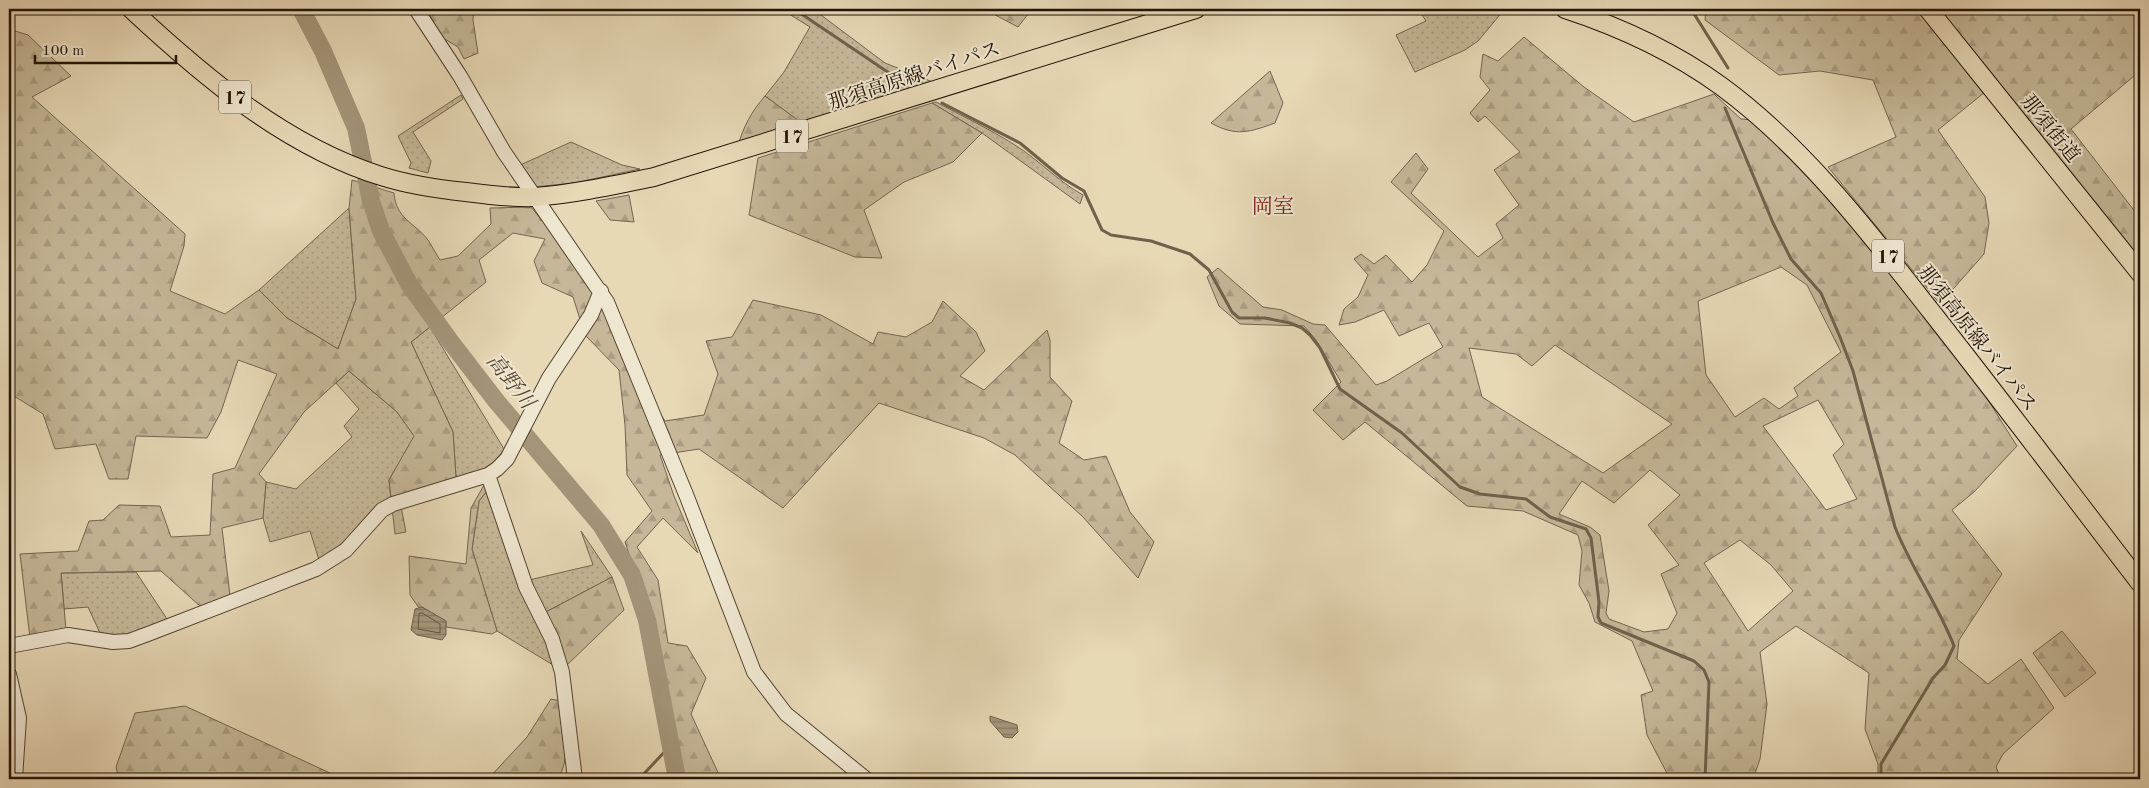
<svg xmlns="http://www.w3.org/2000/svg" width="2149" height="788" font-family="'Old Standard TT','Noto Serif JP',serif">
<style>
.grass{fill:url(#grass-dots);stroke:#73654e}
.forest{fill:url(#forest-firs);stroke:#73654e;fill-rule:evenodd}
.water{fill:url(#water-rules);stroke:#70614a}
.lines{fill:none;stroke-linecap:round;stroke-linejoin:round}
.shore{stroke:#62543e;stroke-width:1}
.stream{stroke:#70614a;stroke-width:3}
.river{stroke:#a49579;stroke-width:18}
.minor-casing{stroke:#524430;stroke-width:16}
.major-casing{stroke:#211304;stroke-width:20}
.minor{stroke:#efe6d0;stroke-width:14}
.major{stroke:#e7d8b6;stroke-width:18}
.labels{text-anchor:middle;stroke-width:4;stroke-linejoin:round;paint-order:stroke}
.shield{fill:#efe6d0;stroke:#5f5241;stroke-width:1}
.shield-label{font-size:19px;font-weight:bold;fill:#211304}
.street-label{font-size:20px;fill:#211304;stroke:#efe6d0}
.neighbourhood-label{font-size:21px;fill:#7a1f14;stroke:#efe6d0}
.water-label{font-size:21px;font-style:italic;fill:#554733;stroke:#efe6d0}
</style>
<defs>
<pattern id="grass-dots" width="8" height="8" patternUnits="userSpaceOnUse" patternTransform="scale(1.25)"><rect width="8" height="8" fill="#c5b798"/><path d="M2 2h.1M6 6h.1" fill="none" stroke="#a99c81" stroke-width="1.8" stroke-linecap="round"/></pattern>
<pattern id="forest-firs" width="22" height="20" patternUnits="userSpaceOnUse" patternTransform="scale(1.25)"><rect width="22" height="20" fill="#c5b798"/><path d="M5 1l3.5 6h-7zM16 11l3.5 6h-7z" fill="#a99c81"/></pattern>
<pattern id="water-rules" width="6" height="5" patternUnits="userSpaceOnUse" patternTransform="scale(1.25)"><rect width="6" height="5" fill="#a49579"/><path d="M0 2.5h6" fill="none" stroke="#857861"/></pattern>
</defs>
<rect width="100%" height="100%" fill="#e7d8b6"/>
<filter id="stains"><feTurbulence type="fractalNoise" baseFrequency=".004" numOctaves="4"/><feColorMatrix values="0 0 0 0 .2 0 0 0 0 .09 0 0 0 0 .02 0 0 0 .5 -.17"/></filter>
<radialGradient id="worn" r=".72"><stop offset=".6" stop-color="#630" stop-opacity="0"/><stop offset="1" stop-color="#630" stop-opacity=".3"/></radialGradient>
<path class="grass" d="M 781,9 L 813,9 L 885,63 L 935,83 L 803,124 L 765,96 L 784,72 L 810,27 Z
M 1418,9 L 1498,9 L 1499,16 L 1478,41 L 1465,50 L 1415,72 L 1396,35 L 1426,21 Z
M 461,95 L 463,99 L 413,132 L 431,161 L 428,173 L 409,168 L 411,163 L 398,136 Z
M 936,102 C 962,116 990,129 1015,145 C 1039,160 1059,182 1083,195 L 1080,204 L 982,133 L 932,103 Z
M 571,142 L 622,165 L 640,169 L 574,183 L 533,187 L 518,166 Z
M 349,208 L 356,299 L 338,349 L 287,318 L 259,290 Z
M 430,327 L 504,449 C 491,469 480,472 456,477 L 453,432 L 411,342 Z
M 349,371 L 397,412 L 415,436 L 389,480 L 391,499 L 343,548 L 320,563 L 310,531 L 270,542 L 263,518 L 266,482 L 296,489 L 352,437 L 344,426 L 359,409 L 336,383 Z
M 487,491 L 555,660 L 553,665 L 497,631 L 472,549 L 479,501 Z
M 581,531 L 612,577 L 544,613 L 529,580 L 593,565 Z
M 136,572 L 169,622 L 128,638 L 101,635 L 88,607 L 64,609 L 61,573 Z"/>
<path class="forest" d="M 426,9 L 474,9 L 473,20 L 478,53 L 464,59 L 458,47 L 443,38 Z
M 984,9 L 1032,9 L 1018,27 Z
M 1706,9 L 1917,9 L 1985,92 L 1938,130 L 1985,197 L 1989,223 L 1984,254 L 1940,304 L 1828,167 L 1896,137 L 1873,80 L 1820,71 L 1779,75 L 1705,20 Z
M 1936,9 L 2140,9 L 2140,71 L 2071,129 L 2140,218 L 2140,263 Z
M 9,29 L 28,35 L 71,76 L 32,97 L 185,234 L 184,246 L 170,291 L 225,314 L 259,290 L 287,318 L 338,349 L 356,299 L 349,208 L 352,180 L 394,193 C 396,219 414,222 428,240 C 432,246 436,254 440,260 L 458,256 L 491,224 L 490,208 L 531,207 L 578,265 L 604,306 L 632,370 L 665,421 L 704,415 L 718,374 L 706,341 L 732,337 L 753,300 L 821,315 L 873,344 L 878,332 L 906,337 L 932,322 L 943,301 L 976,332 L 985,351 L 960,376 L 984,390 L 1047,330 L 1050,340 L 1050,377 L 1072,401 L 1059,443 L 1084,460 L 1106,456 L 1130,512 L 1154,542 L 1138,578 L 1082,516 L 1015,455 L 984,438 L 879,403 L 783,508 L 699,449 L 660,455 L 674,496 L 698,553 L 663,518 L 637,547 L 658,580 L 668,643 L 687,646 L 706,678 L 691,714 L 721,779 L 663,779 L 682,774 L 654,630 L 625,542 L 652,511 L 627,475 L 625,425 L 619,370 L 585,335 L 573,297 L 542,283 L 534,261 L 545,239 L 513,233 L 479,260 L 486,282 L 411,342 L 453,432 L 456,477 L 399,496 L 406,532 L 395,534 L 389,480 L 414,436 L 397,412 L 349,371 L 304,412 L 259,474 L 266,482 L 263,518 L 222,528 L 230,596 L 201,607 L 161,571 L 61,573 L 66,630 L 30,638 L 20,554 L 78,551 L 89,521 L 103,520 L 119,505 L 160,506 L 171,537 L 210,535 L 213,474 L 235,468 L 277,374 L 238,360 L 221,412 L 207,438 L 136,436 L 128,479 L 109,479 L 96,444 L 55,449 L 43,414 L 9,393 L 9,118 L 14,115 L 12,108 L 9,107 Z
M 1524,37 L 1584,87 L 1634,122 L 1714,94 L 1741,119 L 1754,120 L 1845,212 L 1979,386 L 2017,446 L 1974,492 L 1952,510 L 2002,574 L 1959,640 L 1957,659 L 1988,684 L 2021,659 L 2054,708 L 2003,754 L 1996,767 L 2001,779 L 1878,779 L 1878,764 L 1865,729 L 1869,673 L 1796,626 L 1760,652 L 1767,704 L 1760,759 L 1753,779 L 1670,779 L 1647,735 L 1641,695 L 1653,691 L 1632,641 L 1595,622 L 1589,603 L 1579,585 L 1582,551 L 1578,535 L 1523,511 L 1467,506 L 1365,422 L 1343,440 L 1313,410 L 1341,382 L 1316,340 L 1304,326 L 1240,324 L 1219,306 L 1207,277 L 1218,268 L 1263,307 L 1282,310 L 1313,324 L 1325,325 L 1376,385 L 1387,381 L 1443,347 L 1429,323 L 1399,336 L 1384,310 L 1355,322 L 1339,325 L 1344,309 L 1358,297 L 1368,275 L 1354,259 L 1361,254 L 1374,264 L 1386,255 L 1412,282 L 1427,265 L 1444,231 L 1391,182 L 1416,153 L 1428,169 L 1411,193 L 1478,257 L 1503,238 L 1496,224 L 1519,205 L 1494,170 L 1520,152 L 1485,116 L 1478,122 L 1470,113 L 1490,90 L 1480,77 L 1483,54 L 1498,61 ZM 1781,267 L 1807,285 L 1841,352 L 1794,388 L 1798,396 L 1779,409 L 1764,398 L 1735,417 L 1706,375 L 1698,301 ZM 1555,345 L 1672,424 L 1603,473 L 1482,397 L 1469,348 L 1516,354 L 1532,366 ZM 1818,400 L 1844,444 L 1833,455 L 1857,499 L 1826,510 L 1763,426 ZM 1650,470 L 1680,495 L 1648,525 L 1679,565 L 1661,574 L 1677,613 L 1668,629 L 1644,632 L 1609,619 L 1606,613 L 1609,591 L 1600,535 L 1590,527 L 1559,514 L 1582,481 L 1614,503 ZM 1740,540 L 1771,565 L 1793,591 L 1748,631 L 1704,563 Z
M 1270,71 L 1283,103 L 1275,123 C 1250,132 1236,137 1211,123 Z
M 765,96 L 803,124 L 738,146 C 743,127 752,111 765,96 Z
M 932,103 L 982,133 L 953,162 L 904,182 L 864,210 L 882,258 L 855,257 L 749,215 L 758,158 Z
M 629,195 L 634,222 L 610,220 L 596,201 Z
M 484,485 L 487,491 L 479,501 L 472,549 L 497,631 L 492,634 L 446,627 L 446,621 L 422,607 L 419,608 L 410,595 L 409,556 L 466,564 L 471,508 Z
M 612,577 L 624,610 L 566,666 L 544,613 Z
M 2062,631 L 2096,673 L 2065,697 L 2033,653 Z
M 551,699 L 560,701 C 563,723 571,754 560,775 L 543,779 L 488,779 L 527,737 Z
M 185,706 L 343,779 L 119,779 L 116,767 L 135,713 Z"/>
<path class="water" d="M 422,607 L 446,621 L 446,635 L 442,640 L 417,635 L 411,630 L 415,609 Z
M 990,716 L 1017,725 L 1018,732 L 1012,738 L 1004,737 L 990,721 Z"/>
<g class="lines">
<path class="shore" d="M 422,613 L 440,624 L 440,633 L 418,629 L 419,614 Z"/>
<path class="stream" d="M 794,9 L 907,85
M 1691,9 L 1728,68
M 942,103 L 1020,143 L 1062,178 L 1084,191 L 1102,230 L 1111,235 L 1151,241 L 1190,254 L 1209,270 L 1232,312 L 1239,318 L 1265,318 L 1290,323 L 1302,328 L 1310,335 L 1320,348 L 1340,389 L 1402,433 L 1460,487 L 1480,494 L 1526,499 L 1550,517 L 1586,529 L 1591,538 L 1599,602 L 1598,617 L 1601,623 L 1694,661 L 1704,670 L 1709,682 L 1705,779
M 1725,108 L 1773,223 L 1791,259 L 1821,293 L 1840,337 L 1853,371 L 1895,527 C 1911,568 1938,604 1954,646 L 1945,665 L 1933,678 L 1881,764 L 1881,779
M 639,779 L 670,746"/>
<path class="river" d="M 301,9 L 323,51 L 356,128 L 371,201 L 381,231 L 409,284 L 450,341 L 497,402 L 601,525 L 632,575 L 647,620 L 677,779"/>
<defs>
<path id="minor" d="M 416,9 L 460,76 L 504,152 L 607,302 L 687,497 L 754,672 L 786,714 L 866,779
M 488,475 L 526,587 L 552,639 L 562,672 L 575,779
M 9,646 L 68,635 L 113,642 L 129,641 L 148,634 L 316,569 L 346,550 L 382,510 L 393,504 L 488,475 L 497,469 L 507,459 L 549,378 L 591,315 L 601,291
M 9,674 L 19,718 L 15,779"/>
<path id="major" d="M 131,9 C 203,76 285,146 381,176 C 409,185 437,189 466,192 C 489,195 512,198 534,197 C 574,194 615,185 654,177 L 1196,9
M 1565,9 C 1620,27 1674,52 1721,86 C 1803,146 1868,231 1930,310 C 2001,400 2070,492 2140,583
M 1928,9 L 2140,273"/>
</defs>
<use href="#minor" class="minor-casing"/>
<use href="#major" class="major-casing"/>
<use href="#minor" class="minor"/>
<use href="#major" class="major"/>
</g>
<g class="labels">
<g class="shield">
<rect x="219" y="80.5" width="32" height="33" rx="4"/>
<rect x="776" y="119.5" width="32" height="33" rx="4"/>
<rect x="1872" y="239.5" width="32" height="33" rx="4"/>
</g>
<g class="shield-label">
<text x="235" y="104">17</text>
<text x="792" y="143">17</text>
<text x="1888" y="263">17</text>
</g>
<g class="street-label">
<text transform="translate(914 75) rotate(-18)" y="7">那須高原線バイパス</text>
<text transform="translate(2051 128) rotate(51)" y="7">那須街道</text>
<text transform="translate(1978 338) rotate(52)" y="7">那須高原線バイパス</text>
</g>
<g class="neighbourhood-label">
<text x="1273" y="213">岡室</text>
</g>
<g class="water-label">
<text transform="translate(511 381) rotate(52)" y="7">高野川</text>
</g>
</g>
<rect width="2149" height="788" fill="none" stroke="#e7d8b6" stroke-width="30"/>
<rect x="10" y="10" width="2129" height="768" fill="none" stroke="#211304" stroke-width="2.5"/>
<rect x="15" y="15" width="2119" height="758" fill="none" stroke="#211304"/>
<path d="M35 55v8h141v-8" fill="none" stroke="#211304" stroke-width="2.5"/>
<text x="42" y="55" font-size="15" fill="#211304" stroke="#efe6d0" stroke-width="4" paint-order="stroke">100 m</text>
<rect width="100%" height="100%" filter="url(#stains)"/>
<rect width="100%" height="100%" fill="url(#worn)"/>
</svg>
